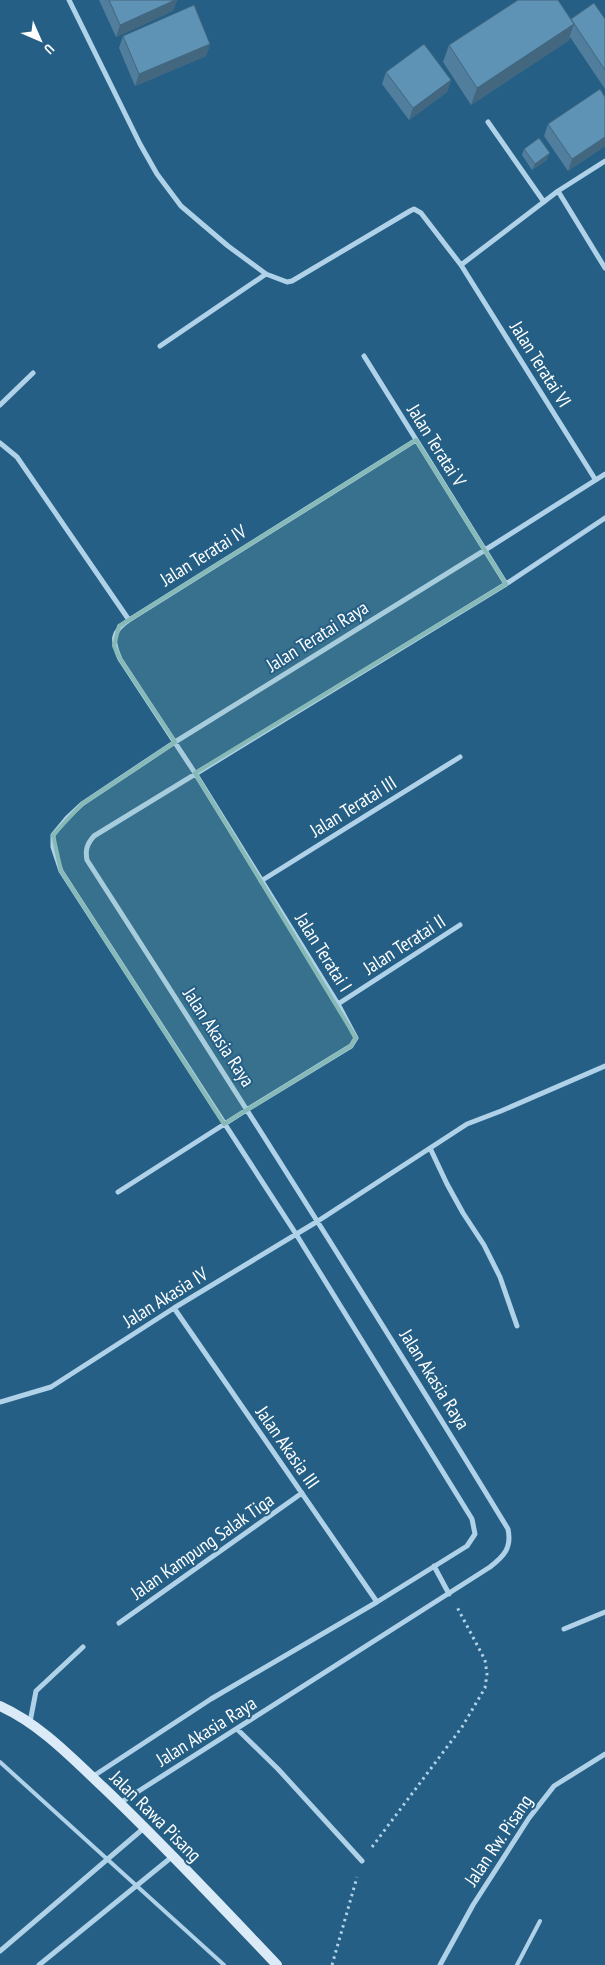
<svg xmlns="http://www.w3.org/2000/svg" width="605" height="1965" font-family="'PT Sans Narrow',sans-serif">
<style>
.lines{fill:none;stroke-linecap:round;stroke-linejoin:round}
.path{stroke:#b0d2e8;stroke-width:3;stroke-dasharray:2.5 4;stroke-linecap:butt}
.lane{stroke:#b0d2e8;stroke-width:4}
.street{stroke:#b0d2e8;stroke-width:5}
.secondary{stroke:#daebf7;stroke-width:10}
.wall{fill:#517e9c}
.shaded-wall{fill:#42677f}
.building{fill:#5e93b5;stroke:#42677f}
.marked{fill:#87bab6;fill-opacity:0.2;stroke:#87bab6;stroke-width:4;stroke-linejoin:round}
.labels{text-anchor:middle;stroke-width:4;stroke-linejoin:round;paint-order:stroke}
.street-label{font-size:19px;fill:#fff;stroke:#255f85}
</style>
<rect width="100%" height="100%" fill="#255f85"/>
<g class="lines">
<path class="path" d="M 372,1847 L 462,1727 L 485,1688 L 487,1674 L 485,1660 L 457,1607
M 332,1965 L 357,1877"/>
<path class="lane" d="M 0,1762 L 224,1965
M 517,1965 L 540,1921"/>
<path class="street" d="M 69,0 L 140,144 L 157,174 L 181,206 L 228,246 L 266,274 L 287,282 L 292,281 L 410,211 L 414,209 L 421,213 L 461,265 L 595,479
M 488,122 L 544,202
M 558,191 L 605,268
M 461,265 L 558,191 L 605,161
M 160,346 L 266,274
M 364,356 L 506,584
M 0,405 L 33,373
M 0,443 L 17,457 L 129,620
M 261,881 L 460,757
M 338,1004 L 460,925
M 430,1148 L 447,1184 L 463,1213 L 484,1245 L 500,1277 L 517,1326
M 118,1192 L 248,1109 L 351,1046 L 356,1038 L 338,1004 L 195,773 L 120,659 C 112,641 111,632 129,620 L 416,440
M 174,1308 L 377,1602
M 0,1402 L 51,1387 L 174,1308 L 318,1221 L 467,1124 L 501,1111 L 605,1066
M 434,1566 L 449,1594
M 119,1623 L 302,1493
M 564,1629 L 605,1612
M 30,1722 L 36,1691 L 83,1647
M 237,1729 L 278,1769 L 362,1861
M 92,1777 L 211,1699 L 377,1602 L 467,1546 L 475,1534 L 472,1519 L 296,1234 L 61,871 L 53,847 L 53,835 L 67,818 L 82,804 L 175,742 L 485,550 L 605,474
M 120,1803 L 490,1567 C 504,1556 512,1548 508,1529 C 371,1304 230,1082 87,860 C 85,850 87,844 94,836 L 506,584 L 605,518
M 0,1951 L 144,1828
M 39,1965 L 173,1856
M 440,1965 L 473,1905 L 529,1818 L 554,1786 L 605,1754"/>
<path class="secondary" d="M 0,1706 C 40,1724 72,1758 104,1788 C 164,1845 220,1905 277,1965"/>
</g>
<path class="wall" d="M 99,0 L 177,0 L 173,11 L 116,37 Z
M 571,19 L 605,19 L 605,89 L 570,37 L 568,41 L 471,105 L 443,62 L 449,45 Z
M 123,36 L 210,44 L 206,56 L 135,86 L 119,48 Z
M 386,72 L 451,80 L 447,92 L 409,120 L 382,84 Z
M 605,97 L 605,146 L 568,171 L 544,136 L 548,124 Z
M 524,149 L 547,160 L 532,170 L 522,155 Z"/>
<path class="shaded-wall" d="M 175,0 L 177,0 L 173,11 L 116,37 L 120,25 Z
M 574,24 L 568,41 L 471,105 L 477,88 Z
M 210,44 L 206,56 L 135,86 L 139,74 Z
M 451,80 L 447,92 L 409,120 L 413,108 Z
M 605,137 L 605,146 L 568,171 L 572,159 Z
M 550,153 L 547,160 L 532,170 L 535,164 Z"/>
<path class="building" d="M 109,0 L 175,0 L 120,25 Z
M 518,0 L 558,0 L 574,24 L 477,88 L 449,45 Z
M 594,3 L 605,19 L 605,70 L 571,19 Z
M 194,5 L 210,44 L 139,74 L 123,36 Z
M 424,44 L 451,80 L 413,108 L 386,72 Z
M 600,89 L 605,97 L 605,137 L 572,159 L 548,124 Z
M 539,138 L 550,153 L 535,164 L 524,149 Z"/>
<path class="marked" d="M 416,440 L 506,584 L 195,773 L 356,1038 L 351,1046 L 224,1124 L 61,871 L 53,835 L 82,804 L 175,742 L 120,659 L 114,646 L 119,626 Z"/>
<g class="labels">
<g class="street-label">
<text transform="translate(541 364) rotate(58)" y="7">Jalan Teratai VI</text>
<text transform="translate(437 445) rotate(58)" y="7">Jalan Teratai V</text>
<text transform="translate(203 555) rotate(-32)" y="7">Jalan Teratai IV</text>
<text transform="translate(317 636) rotate(-32)" y="7">Jalan Teratai Raya</text>
<text transform="translate(353 806) rotate(-32)" y="7">Jalan Teratai III</text>
<text transform="translate(404 944) rotate(-33)" y="7">Jalan Teratai II</text>
<text transform="translate(324 952) rotate(58)" y="7">Jalan Teratai I</text>
<text transform="translate(219 1037) rotate(57)" y="7">Jalan Akasia Raya</text>
<text transform="translate(165 1297) rotate(-32)" y="7">Jalan Akasia IV</text>
<text transform="translate(435 1379) rotate(58)" y="7">Jalan Akasia Raya</text>
<text transform="translate(288 1447) rotate(55)" y="7">Jalan Akasia III</text>
<text transform="translate(202 1546) rotate(-35)" y="7">Jalan Kampung Salak Tiga</text>
<text transform="translate(206 1731) rotate(-32)" y="7">Jalan Akasia Raya</text>
<text transform="translate(156 1816) rotate(45)" y="7">Jalan Rawa Pisang</text>
<text transform="translate(498 1840) rotate(-56)" y="7">Jalan Rw. Pisang</text>
</g>
</g>
<g transform="translate(40 40) rotate(135)" stroke="#255f85" stroke-width="4" paint-order="stroke">
<path d="M0-4L9 19L0 12L-9 19Z" fill="#ffffff"/>
<text y="-8" font-size="14" font-weight="bold" text-anchor="middle" fill="#ffffff">U</text>
</g>
</svg>
